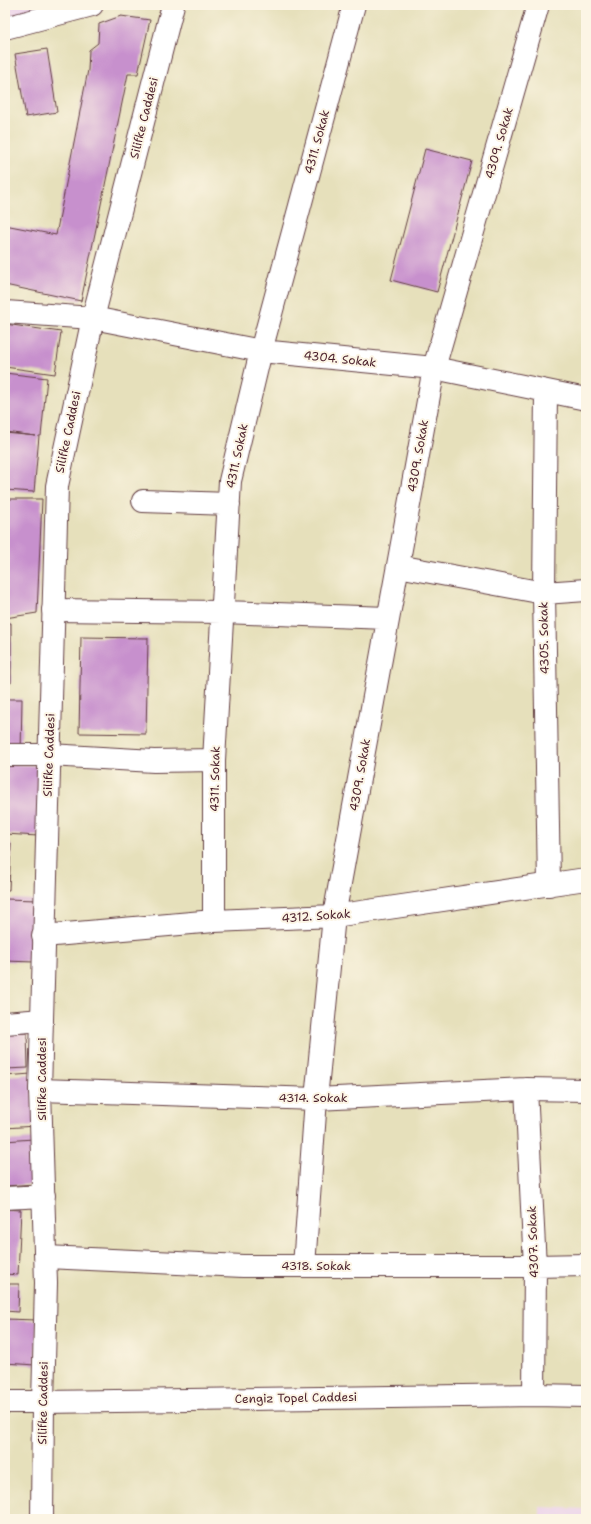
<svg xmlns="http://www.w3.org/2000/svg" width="591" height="1524" font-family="'Shantell Sans',sans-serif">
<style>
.built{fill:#ebd1eb}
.building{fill:#c790cd}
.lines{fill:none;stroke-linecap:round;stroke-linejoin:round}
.minor-casing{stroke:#613c41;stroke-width:24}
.tertiary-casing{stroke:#613c41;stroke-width:24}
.minor{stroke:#fff;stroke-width:22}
.tertiary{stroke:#fff;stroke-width:22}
.labels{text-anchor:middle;stroke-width:4;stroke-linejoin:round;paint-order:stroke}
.street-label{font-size:12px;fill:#4a1f2b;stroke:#fcf5e5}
</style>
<rect width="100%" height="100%" fill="#fcf5e5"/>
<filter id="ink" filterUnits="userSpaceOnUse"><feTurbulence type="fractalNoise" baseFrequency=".025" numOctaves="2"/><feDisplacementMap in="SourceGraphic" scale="8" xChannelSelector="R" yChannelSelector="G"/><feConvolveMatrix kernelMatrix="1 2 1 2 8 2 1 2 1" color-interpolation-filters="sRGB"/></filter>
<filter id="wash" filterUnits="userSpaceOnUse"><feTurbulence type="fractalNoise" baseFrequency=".012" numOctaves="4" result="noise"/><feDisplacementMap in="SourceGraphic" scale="16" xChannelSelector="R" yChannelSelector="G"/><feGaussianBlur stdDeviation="0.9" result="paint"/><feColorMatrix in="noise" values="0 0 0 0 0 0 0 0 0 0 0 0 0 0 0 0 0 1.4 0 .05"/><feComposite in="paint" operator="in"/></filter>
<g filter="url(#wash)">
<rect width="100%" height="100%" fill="#e6e0bb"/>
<path class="built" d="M 5,5 L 66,5 L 5,23 Z
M 540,1507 L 586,1509 L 586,1519 L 540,1519 Z"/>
<g id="blocks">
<path class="building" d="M 121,16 L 150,20 L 138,74 L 128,74 L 81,301 L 5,285 L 5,225 L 56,235 L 88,70 L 89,50 L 98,43 L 99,24 Z
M 47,49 L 57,112 L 26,117 L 15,54 Z
M 425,149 L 472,161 L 437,292 L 391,280 Z
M 5,324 L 61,332 L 55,374 L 5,367 Z
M 5,373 L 47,378 L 41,436 L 39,436 L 34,492 L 5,490 L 5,433 L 36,436 L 5,432 Z
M 5,499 L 42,499 L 37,613 L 5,618 Z
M 5,623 L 11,623 L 11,683 L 5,683 Z
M 81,637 L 148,638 L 146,734 L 79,733 Z
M 5,699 L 22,699 L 21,753 L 5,752 Z
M 5,764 L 42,766 L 38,836 L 5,834 Z
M 5,843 L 11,843 L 9,890 L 5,890 Z
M 5,899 L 37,900 L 34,962 L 5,961 Z
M 27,1033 L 28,1068 L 5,1069 L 5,1034 Z
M 31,1074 L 35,1126 L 5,1128 L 5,1076 Z
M 33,1139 L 36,1184 L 5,1186 L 5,1141 Z
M 5,1209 L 21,1210 L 18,1275 L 5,1274 Z
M 5,1284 L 19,1284 L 18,1312 L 5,1311 Z
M 5,1319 L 37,1320 L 35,1365 L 5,1363 Z"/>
</g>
</g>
<g filter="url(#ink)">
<use href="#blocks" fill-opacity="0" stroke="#613c41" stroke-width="1"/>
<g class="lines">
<defs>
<path id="minor" d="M 5,28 L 92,5
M 5,312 L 93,318 L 261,351 L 434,368 L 586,399
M 546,391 L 544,593 L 549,885
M 143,501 L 229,504
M 398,566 L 544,593 L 586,590
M 53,610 L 223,612 L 388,618
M 5,755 L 49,755 L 154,761 L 214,760
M 214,921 L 214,760 L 230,481 L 261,351 L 354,5
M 43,936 L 214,921 L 334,916 L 586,879
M 5,1023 L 42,1020
M 526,1089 L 535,1266 L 534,1395
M 40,1090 L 316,1099 L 526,1089 L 586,1090
M 5,1198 L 44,1196
M 46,1257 L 243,1266 L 535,1266 L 586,1265
M 304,1266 L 316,1099 L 334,916 L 434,368 L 538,5
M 43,1402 L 534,1395 L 586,1396"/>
<path id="tertiary" d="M 5,1402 L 43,1402
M 42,1519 L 43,1402 L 46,1283 L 40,1090 L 57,486 L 93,318 L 173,5"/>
</defs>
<use href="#minor" class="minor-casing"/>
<use href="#tertiary" class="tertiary-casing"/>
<use href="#minor" class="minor"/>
<use href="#tertiary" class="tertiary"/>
</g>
</g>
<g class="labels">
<g class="street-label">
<text transform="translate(144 118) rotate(-76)" y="4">Silifke Caddesi</text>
<text transform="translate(317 142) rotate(-75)" y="4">4311. Sokak</text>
<text transform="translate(499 143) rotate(-74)" y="4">4309. Sokak</text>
<text transform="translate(340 359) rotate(6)" y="4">4304. Sokak</text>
<text transform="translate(68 432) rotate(-78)" y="4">Silifke Caddesi</text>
<text transform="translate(237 456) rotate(-78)" y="4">4311. Sokak</text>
<text transform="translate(418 456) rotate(-80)" y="4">4309. Sokak</text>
<text transform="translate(544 638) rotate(-91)" y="4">4305. Sokak</text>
<text transform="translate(49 755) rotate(-88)" y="4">Silifke Caddesi</text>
<text transform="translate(360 775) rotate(-80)" y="4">4309. Sokak</text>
<text transform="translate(215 779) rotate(-89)" y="4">4311. Sokak</text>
<text transform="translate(316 916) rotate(-4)" y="4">4312. Sokak</text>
<text transform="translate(42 1079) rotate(-90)" y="4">Silifke Caddesi</text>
<text x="313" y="1102">4314. Sokak</text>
<text transform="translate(533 1242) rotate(-92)" y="4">4307. Sokak</text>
<text x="316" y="1270">4318. Sokak</text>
<text transform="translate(296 1398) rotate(-1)" y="4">Cengiz Topel Caddesi</text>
<text transform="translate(43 1403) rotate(-89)" y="4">Silifke Caddesi</text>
</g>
</g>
<rect width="591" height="1524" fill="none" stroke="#fcf5e5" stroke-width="20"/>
</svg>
